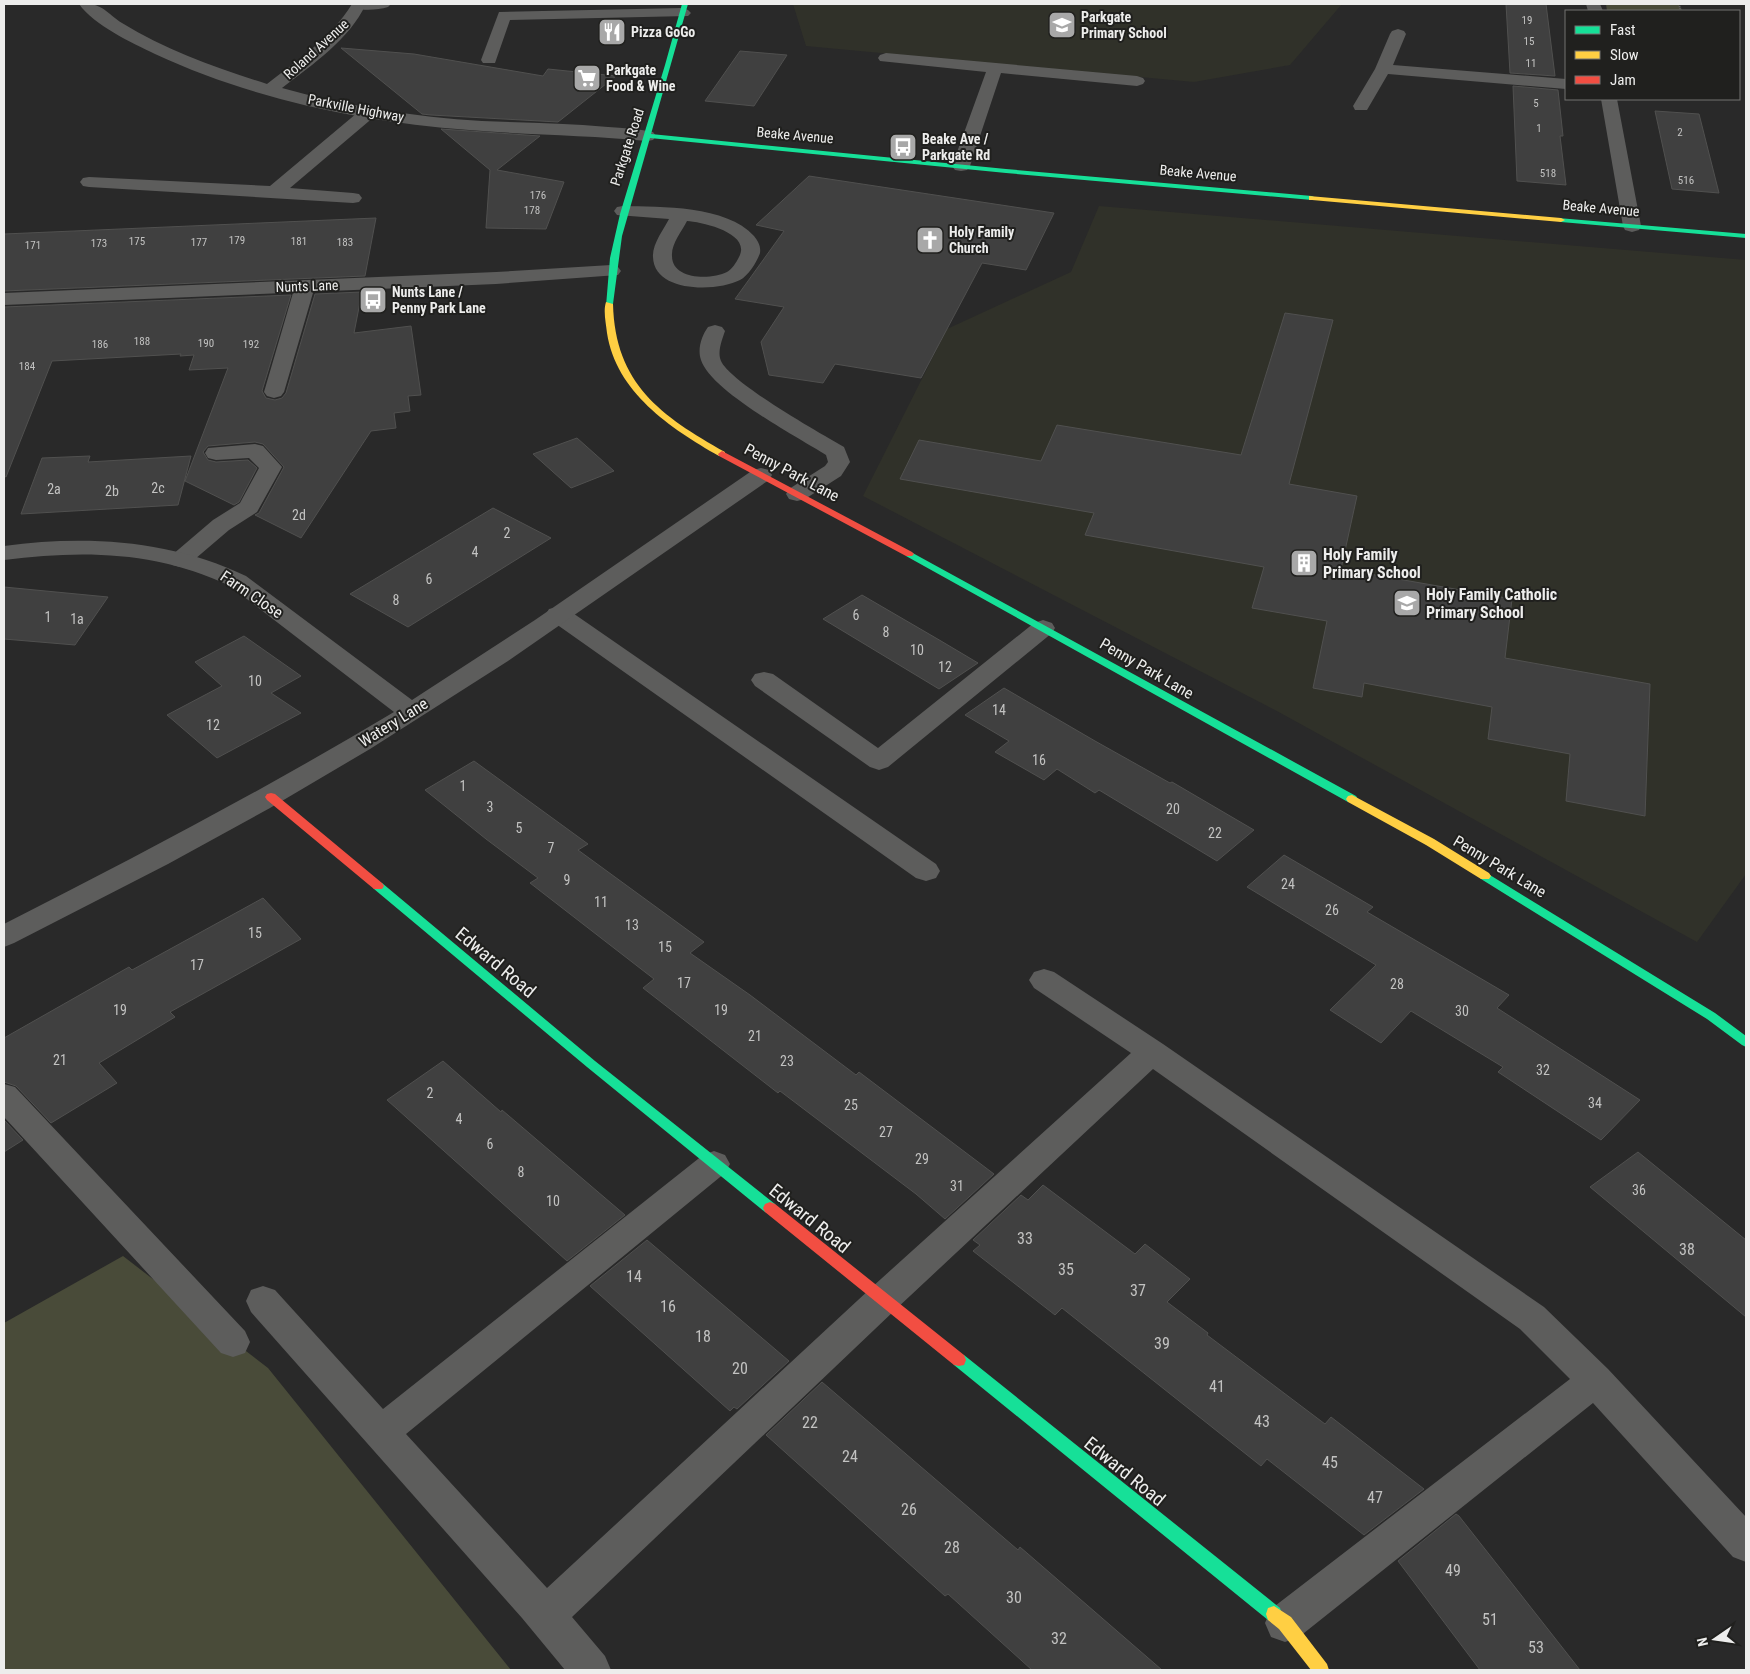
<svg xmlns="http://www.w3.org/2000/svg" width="1750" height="1674" font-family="'Roboto Condensed',sans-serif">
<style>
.built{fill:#303129}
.green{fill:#494b39}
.building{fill:#404040;stroke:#50504f}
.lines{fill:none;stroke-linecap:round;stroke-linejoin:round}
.path{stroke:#636363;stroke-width:2;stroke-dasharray:1 1;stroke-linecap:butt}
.lane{fill:#5d5d5c;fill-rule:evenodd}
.street{fill:#5d5d5c;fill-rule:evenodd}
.fast{fill:#16e098;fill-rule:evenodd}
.slow{fill:#ffcf43;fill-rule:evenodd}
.jam{fill:#f24e42;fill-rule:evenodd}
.labels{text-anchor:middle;stroke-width:4;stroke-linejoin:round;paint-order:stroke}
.far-number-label{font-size:11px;fill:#c2c2c1}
.far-poi-label{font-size:14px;font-weight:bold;fill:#ededec;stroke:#20201e;text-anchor:start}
.far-street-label{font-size:14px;fill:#ededec;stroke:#20201e}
.number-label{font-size:14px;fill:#c2c2c1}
.street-label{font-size:16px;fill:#ededec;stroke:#20201e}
.poi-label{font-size:16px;font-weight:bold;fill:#ededec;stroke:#20201e;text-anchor:start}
.near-number-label{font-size:16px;fill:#c2c2c1}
.near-street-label{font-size:19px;fill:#ededec;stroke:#20201e}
</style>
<rect width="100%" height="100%" fill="#292929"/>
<path class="built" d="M 793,4 L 1342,4 L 1290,65 L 1194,82 L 806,46 Z
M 1099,206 L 1746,260 L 1746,874 L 1697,942 L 1275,710 L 863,496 L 947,329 L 1071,272 Z"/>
<path class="green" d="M 1606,4 L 1679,4 L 1681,11 L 1607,11 Z
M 123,1256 L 268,1368 L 511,1670 L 4,1670 L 4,1323 Z"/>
<path class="building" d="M 1506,4 L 1546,4 L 1555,76 L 1510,73 Z
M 341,48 L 414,54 L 543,76 L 548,69 L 616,76 L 558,122 L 431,115 L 422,114 Z
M 740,51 L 787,55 L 754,106 L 705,101 Z
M 1513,86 L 1558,90 L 1563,136 L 1560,136 L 1566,185 L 1517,181 Z
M 1655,111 L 1699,114 L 1719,193 L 1672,189 Z
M 441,129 L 540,136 L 497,170 L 564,182 L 546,229 L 486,228 L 490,170 Z
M 809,176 L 1054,213 L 1026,270 L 982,263 L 921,378 L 835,364 L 823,383 L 769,375 L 761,342 L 784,307 L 735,299 L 784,231 L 756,225 Z
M 376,218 L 365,276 L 4,291 L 4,234 Z
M 362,292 L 354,333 L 411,326 L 421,395 L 408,396 L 410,411 L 394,413 L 396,428 L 371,431 L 301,538 L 255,515 L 259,513 L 284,467 L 263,444 L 255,442 L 208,446 L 203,452 L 208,460 L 216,462 L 248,460 L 257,468 L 239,502 L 234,505 L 185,481 L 228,368 L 189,370 L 194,355 L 180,356 L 181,354 L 52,361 L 6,477 L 4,476 L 4,307 L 291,295 L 262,391 L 266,398 L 275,400 L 282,398 L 286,393 L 315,294 Z
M 1285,313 L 1333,320 L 1289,484 L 1357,496 L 1341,569 L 1512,599 L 1505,658 L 1650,684 L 1645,816 L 1566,801 L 1570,754 L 1488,739 L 1492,707 L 1364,683 L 1362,697 L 1313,688 L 1327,621 L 1252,608 L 1264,567 L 1085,535 L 1094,513 L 900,479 L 919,440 L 1041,461 L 1057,425 L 1241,455 Z
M 577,438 L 614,471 L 571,488 L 533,454 Z
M 90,456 L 88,462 L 191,456 L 178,505 L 21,514 L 42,458 Z
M 493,508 L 551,538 L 408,627 L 350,594 Z
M 4,587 L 108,597 L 75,645 L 4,639 Z
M 862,595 L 941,641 L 978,663 L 939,689 L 823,619 Z
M 244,636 L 301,676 L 271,693 L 301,713 L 217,758 L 167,715 L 222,686 L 195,662 Z
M 1004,688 L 1095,741 L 1170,783 L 1172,782 L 1254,830 L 1217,861 L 1099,790 L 1095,793 L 1057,769 L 1044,780 L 995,752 L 1009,741 L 965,715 Z
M 474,761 L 588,844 L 578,850 L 704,942 L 690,953 L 750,995 L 856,1075 L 859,1072 L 994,1174 L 945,1219 L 916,1194 L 780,1091 L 778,1093 L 643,988 L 654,979 L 530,883 L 538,878 L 486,839 L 425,790 Z
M 1284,855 L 1373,907 L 1367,912 L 1509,995 L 1497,1008 L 1640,1100 L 1601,1140 L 1498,1072 L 1503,1067 L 1411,1011 L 1381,1043 L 1330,1010 L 1376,965 L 1247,887 Z
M 263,898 L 301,939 L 170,1012 L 175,1017 L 99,1063 L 117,1083 L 51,1123 L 16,1086 L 4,1082 L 4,1038 L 129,967 L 132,970 Z
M 443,1061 L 501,1112 L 502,1110 L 625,1215 L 567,1261 L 387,1100 Z
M 4,1120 L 23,1140 L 4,1152 Z
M 1638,1152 L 1746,1240 L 1746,1317 L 1590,1187 Z
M 1043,1185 L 1135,1254 L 1145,1244 L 1190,1279 L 1167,1302 L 1208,1333 L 1207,1335 L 1325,1424 L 1331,1417 L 1424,1489 L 1364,1535 L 1267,1459 L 1261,1466 L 1062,1308 L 1055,1315 L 973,1251 L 980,1245 L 973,1240 L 1021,1195 L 1028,1200 Z
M 647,1240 L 789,1361 L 737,1409 L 734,1407 L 730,1411 L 590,1286 Z
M 822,1382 L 1018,1550 L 1020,1547 L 1162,1670 L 1032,1670 L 948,1594 L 945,1596 L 766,1435 Z
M 1456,1514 L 1459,1516 L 1580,1670 L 1480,1670 L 1398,1561 Z"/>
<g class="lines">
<path class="path" d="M 1679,4 L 1681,11"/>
<path class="lane" d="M 352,4 L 391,4 L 388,7 C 378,10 364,11 354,8 Z
M 683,8 L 688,10 L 691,13 L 688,16 L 510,20 L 495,63 L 483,63 L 481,60 L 499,12 Z
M 1398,29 L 1404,31 L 1406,34 L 1393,65 L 1566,79 L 1566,89 L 1388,74 L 1367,110 L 1355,110 L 1353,106 L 1375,69 L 1390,34 L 1392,31 Z
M 886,53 L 1137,76 L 1143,78 L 1145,81 L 1143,84 L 1137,86 L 1001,73 L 970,166 L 967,170 L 961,171 L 955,170 L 952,166 L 986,72 L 880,61 L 878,58 L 880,55 Z
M 369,107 L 375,108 L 377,112 L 375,116 L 290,188 L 353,193 L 359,194 L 362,198 L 359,202 L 353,203 L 89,187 L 83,186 L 80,182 L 83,178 L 89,177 L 270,186 L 363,108 Z
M 623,206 C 661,207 726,205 754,236 C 758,241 761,246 760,253 C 757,262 748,276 740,280 C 717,292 654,293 653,257 C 652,244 664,229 669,219 L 617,215 L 614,211 L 617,207 ZM 687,221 C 702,222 752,233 739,257 C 736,263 732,269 727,272 C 711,280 672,280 672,256 C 671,244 682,231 687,221 Z
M 305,280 L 312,282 L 315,286 L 284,392 L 281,396 L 274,398 L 267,396 L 264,392 L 295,286 L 298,282 Z
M 715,325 L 722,327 L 725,331 C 722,340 717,352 721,361 C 731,383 820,433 844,447 L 850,462 L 841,476 L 805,499 L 797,501 L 789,499 L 786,494 L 789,489 L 825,466 L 828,462 L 826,455 C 797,437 711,391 701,360 C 697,349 702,335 708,327 Z
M 255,444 L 263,446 L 282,467 L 257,512 L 229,530 L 188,565 L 180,567 L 172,565 L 168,560 L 172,555 L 213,520 L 240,503 L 259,468 L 249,458 L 216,460 L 208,458 L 205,453 L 208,448 Z
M 558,607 L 567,609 L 936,864 L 940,871 L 936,878 L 926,881 L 916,878 L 549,619 L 546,614 L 549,609 Z
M 1043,620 L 1052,623 L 1055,628 L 1052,633 L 888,767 L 879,770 L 870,767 L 755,686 L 751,680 L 755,674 L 764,672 L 773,674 L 878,748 L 1034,623 Z
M 1044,969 L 1054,972 L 1163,1044 L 1544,1307 L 1608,1369 L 1746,1517 L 1746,1562 L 1733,1557 L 1593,1403 L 1299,1637 L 1285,1642 L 1271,1637 L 1265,1623 L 1271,1609 L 1570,1379 L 1520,1329 L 1153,1069 L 895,1310 L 572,1617 L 605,1656 L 611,1670 L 565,1670 L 522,1618 L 251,1312 L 246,1301 L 251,1290 L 263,1286 L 275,1290 L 383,1409 L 703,1155 L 714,1151 L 725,1155 L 730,1164 L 725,1173 L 406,1434 L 547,1588 L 871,1288 L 1131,1053 L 1034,988 L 1029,980 L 1034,972 Z
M 4,1084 L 15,1087 L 245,1331 L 250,1342 L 245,1353 L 233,1357 L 221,1353 L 4,1117 Z"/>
<path class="street" d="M 79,4 C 102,2 105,12 122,23 C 167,51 217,68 267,84 C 298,60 331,38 352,4 L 366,4 C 349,40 313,64 282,88 C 347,106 414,117 482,121 C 524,123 566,123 608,127 C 623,128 638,129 653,132 L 656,136 L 653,140 L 647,141 C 588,135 529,135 469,130 C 362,122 252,99 155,54 C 132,43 94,25 79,4 Z
M 1586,4 L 1600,4 L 1603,11 L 1588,11 Z
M 1601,99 L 1617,99 L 1641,226 L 1639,230 L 1632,232 L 1625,230 L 1623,226 Z
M 611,265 L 618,267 L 621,271 L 618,275 L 496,284 L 4,305 L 4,293 L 496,272 Z
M 761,468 L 769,470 L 772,475 L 769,480 L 508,661 L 370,749 L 270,808 L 168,864 L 14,943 L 4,947 L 4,924 C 136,857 267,788 394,712 L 230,586 C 157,551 83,550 4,560 L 4,546 C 87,535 170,540 246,576 L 412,700 L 535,620 L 753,470 Z"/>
<path class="fast" d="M 682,4 L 688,4 L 651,134 L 1006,169 L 1312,196 L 1316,198 L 1312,200 L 1006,173 L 650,138 L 622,236 L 613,304 L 606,306 L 610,258 L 620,214 L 665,65 Z
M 1558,218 L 1746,234 L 1746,238 L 1561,222 L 1557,220 Z
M 909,551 L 1356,796 L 1358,799 L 1356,802 L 1348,802 L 906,556 L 906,552 Z
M 1485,872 L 1715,1013 L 1746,1036 L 1746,1047 L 1742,1045 L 1707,1019 L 1481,879 L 1479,876 L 1481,873 Z
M 378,882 L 382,883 L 595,1061 L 775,1204 L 777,1208 L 775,1212 L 770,1214 L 765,1212 L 587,1067 L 374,889 L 372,886 L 374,883 Z
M 959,1354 L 964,1355 L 1280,1608 L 1282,1614 L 1280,1620 L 1274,1622 L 1268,1620 L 954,1365 L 952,1360 L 954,1355 Z"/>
<path class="slow" d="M 1309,196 L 1561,218 L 1565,220 L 1561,222 L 1312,200 L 1309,200 Z
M 606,302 L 613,304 C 615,384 661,416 725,452 L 725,456 L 719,456 C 670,428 616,392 607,333 C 606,323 603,311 606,302 Z
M 1352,795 L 1434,839 L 1489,873 L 1491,876 L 1489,879 L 1481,879 L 1426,845 L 1348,802 L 1346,799 L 1348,796 Z
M 1274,1606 L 1291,1617 L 1327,1664 L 1329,1670 L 1311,1670 L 1279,1629 L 1268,1620 L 1266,1614 L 1268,1608 Z"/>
<path class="jam" d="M 722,451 L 912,552 L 914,554 L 912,556 L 906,556 L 719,456 L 718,454 Z
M 271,793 L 275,794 L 382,883 L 384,886 L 382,889 L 374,889 L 267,800 L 265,797 L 267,794 Z
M 770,1202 L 775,1204 L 964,1355 L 966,1360 L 964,1365 L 959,1366 L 954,1365 L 765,1212 L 763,1208 L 765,1204 Z"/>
</g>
<defs>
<symbol id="school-square" viewBox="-11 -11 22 22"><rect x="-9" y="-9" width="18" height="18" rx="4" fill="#a8a8a8" stroke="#20201e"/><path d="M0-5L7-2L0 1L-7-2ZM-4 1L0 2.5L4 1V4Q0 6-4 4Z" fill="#fff"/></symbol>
<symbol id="restaurant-square" viewBox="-11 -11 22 22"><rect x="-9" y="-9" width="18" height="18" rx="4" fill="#a8a8a8" stroke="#20201e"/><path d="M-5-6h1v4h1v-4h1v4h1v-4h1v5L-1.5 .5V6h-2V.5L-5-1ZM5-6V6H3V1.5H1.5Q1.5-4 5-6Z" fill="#fff"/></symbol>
<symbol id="supermarket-square" viewBox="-11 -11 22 22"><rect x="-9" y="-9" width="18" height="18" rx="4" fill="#a8a8a8" stroke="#20201e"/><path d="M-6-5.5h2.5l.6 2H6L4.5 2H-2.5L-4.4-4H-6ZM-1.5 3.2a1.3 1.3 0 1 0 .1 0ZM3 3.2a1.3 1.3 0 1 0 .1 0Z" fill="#fff"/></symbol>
<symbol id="bus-square" viewBox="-11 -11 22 22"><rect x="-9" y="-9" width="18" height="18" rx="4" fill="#a8a8a8" stroke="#20201e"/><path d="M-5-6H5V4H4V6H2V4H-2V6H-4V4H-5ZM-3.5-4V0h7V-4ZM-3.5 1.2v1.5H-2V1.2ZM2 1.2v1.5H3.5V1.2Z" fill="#fff"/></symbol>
<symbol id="church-square" viewBox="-11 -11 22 22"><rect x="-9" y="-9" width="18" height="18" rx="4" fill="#a8a8a8" stroke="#20201e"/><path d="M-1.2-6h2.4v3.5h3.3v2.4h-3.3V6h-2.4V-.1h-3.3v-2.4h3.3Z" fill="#fff"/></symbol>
<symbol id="building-square" viewBox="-11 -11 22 22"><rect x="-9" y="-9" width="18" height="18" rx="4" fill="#a8a8a8" stroke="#20201e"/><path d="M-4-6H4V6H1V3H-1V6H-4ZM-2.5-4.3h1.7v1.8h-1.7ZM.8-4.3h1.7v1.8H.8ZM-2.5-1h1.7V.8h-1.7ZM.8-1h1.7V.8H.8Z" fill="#fff"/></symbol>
</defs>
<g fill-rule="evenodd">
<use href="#school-square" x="1046" y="9" width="32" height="32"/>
<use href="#restaurant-square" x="596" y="16" width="32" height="32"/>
<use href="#supermarket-square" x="571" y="62" width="32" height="32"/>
<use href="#bus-square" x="887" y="131" width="32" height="32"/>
<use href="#church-square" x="914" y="224" width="32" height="32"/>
<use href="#bus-square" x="357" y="284" width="32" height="32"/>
<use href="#building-square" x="1288" y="547" width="32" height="32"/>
<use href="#school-square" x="1391" y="587" width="32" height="32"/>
</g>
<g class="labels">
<g class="far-number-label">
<text x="1527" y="24">19</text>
<text x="1529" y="45">15</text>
<text x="1531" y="67">11</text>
<text x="1536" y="107">5</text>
<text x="1539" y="132">1</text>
<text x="1680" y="136">2</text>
<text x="1548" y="177">518</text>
<text x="1686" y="184">516</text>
<text x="538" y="199">176</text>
<text x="532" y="214">178</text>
<text x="237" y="244">179</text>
<text x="137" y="245">175</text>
<text x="299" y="245">181</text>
<text x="199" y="246">177</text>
<text x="345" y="246">183</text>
<text x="99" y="247">173</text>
<text x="33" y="249">171</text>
<text x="142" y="345">188</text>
<text x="206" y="347">190</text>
<text x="100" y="348">186</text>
<text x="251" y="348">192</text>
<text x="27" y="370">184</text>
</g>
<g class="far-poi-label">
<text x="1081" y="22">Parkgate<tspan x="1081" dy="16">Primary School</tspan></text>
<text x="631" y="37">Pizza GoGo</text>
<text x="606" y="75">Parkgate<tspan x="606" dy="16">Food &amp; Wine</tspan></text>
<text x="922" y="144">Beake Ave /<tspan x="922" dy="16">Parkgate Rd</tspan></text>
<text x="949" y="237">Holy Family<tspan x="949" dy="16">Church</tspan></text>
<text x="392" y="297">Nunts Lane /<tspan x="392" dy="16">Penny Park Lane</tspan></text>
</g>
<g class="far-street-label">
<text transform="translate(316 49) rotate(-42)" y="5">Roland Avenue</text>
<text transform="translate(356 108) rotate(11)" y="5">Parkville Highway</text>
<text transform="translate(795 135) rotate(5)" y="5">Beake Avenue</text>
<text transform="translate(627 147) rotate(-72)" y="5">Parkgate Road</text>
<text transform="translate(1198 173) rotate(5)" y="5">Beake Avenue</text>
<text transform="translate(1601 208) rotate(5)" y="5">Beake Avenue</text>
<text transform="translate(307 286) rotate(-2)" y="5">Nunts Lane</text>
</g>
<g class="number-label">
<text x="158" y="493">2c</text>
<text x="54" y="494">2a</text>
<text x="112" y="496">2b</text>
<text x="299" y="520">2d</text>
<text x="507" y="538">2</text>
<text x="475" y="557">4</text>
<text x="429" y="584">6</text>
<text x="396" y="605">8</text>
<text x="856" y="620">6</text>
<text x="48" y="622">1</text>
<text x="77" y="624">1a</text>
<text x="886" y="637">8</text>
<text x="917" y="655">10</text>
<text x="945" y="672">12</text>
<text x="255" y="686">10</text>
<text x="999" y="715">14</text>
<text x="213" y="730">12</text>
<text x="1039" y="765">16</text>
<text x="463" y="791">1</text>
<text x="490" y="812">3</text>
<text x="1173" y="814">20</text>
<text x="519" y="833">5</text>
<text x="1215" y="838">22</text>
<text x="551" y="853">7</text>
<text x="567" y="885">9</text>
<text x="1288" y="889">24</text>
<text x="601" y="907">11</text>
<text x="1332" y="915">26</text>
<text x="632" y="930">13</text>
<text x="255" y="938">15</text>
<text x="665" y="952">15</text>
<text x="197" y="970">17</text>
<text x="684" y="988">17</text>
<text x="1397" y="989">28</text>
<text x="120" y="1015">19</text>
<text x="721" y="1015">19</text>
<text x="1462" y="1016">30</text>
<text x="755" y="1041">21</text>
<text x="60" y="1065">21</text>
<text x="787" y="1066">23</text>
<text x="1543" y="1075">32</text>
<text x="430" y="1098">2</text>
<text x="1595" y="1108">34</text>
<text x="851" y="1110">25</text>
<text x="459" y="1124">4</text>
<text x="886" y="1137">27</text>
<text x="490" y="1149">6</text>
<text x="922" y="1164">29</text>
<text x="521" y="1177">8</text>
<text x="957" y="1191">31</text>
<text x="1639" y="1195">36</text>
<text x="553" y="1206">10</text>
</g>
<g class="street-label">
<text transform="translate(792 472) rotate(28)" y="6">Penny Park Lane</text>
<text transform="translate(252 594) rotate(34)" y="6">Farm Close</text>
<text transform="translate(1147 668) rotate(30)" y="6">Penny Park Lane</text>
<text transform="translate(393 722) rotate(-32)" y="6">Watery Lane</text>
<text transform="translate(1500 866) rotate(31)" y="6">Penny Park Lane</text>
</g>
<g class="poi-label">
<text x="1323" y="560">Holy Family<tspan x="1323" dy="18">Primary School</tspan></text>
<text x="1426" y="600">Holy Family Catholic<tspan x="1426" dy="18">Primary School</tspan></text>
</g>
<g class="near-number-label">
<text x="1025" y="1244">33</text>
<text x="1687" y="1255">38</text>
<text x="1066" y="1275">35</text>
<text x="634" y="1282">14</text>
<text x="1138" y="1296">37</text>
<text x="668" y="1312">16</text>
<text x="703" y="1342">18</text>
<text x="1162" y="1349">39</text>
<text x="740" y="1374">20</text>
<text x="1217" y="1392">41</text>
<text x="1262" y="1427">43</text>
<text x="810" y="1428">22</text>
<text x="850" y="1462">24</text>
<text x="1330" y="1468">45</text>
<text x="1375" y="1503">47</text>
<text x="909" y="1515">26</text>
<text x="952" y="1553">28</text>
<text x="1453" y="1576">49</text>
<text x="1014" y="1603">30</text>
<text x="1490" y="1625">51</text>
<text x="1059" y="1644">32</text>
<text x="1536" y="1653">53</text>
</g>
<g class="near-street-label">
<text transform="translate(496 962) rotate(40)" y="7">Edward Road</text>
<text transform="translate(810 1218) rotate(39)" y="7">Edward Road</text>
<text transform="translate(1125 1471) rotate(39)" y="7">Edward Road</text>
</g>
</g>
<rect width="1750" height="1674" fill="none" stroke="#ededec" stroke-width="10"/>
<rect x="1565" y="10" width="175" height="90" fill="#20201e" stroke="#727270"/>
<rect x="1575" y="26" width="25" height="8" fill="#16e098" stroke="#727270"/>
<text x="1610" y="35" font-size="15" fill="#ededec">Fast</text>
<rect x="1575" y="51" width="25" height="8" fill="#ffcf43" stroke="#727270"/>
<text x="1610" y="60" font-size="15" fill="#ededec">Slow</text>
<rect x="1575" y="76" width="25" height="8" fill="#f24e42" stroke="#727270"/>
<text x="1610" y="85" font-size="15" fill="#ededec">Jam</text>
<g transform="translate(1715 1639) rotate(257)" stroke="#20201e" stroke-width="4" paint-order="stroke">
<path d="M0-4L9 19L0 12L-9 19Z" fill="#ededec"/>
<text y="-8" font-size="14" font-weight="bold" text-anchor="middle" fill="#ededec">N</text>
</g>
</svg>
